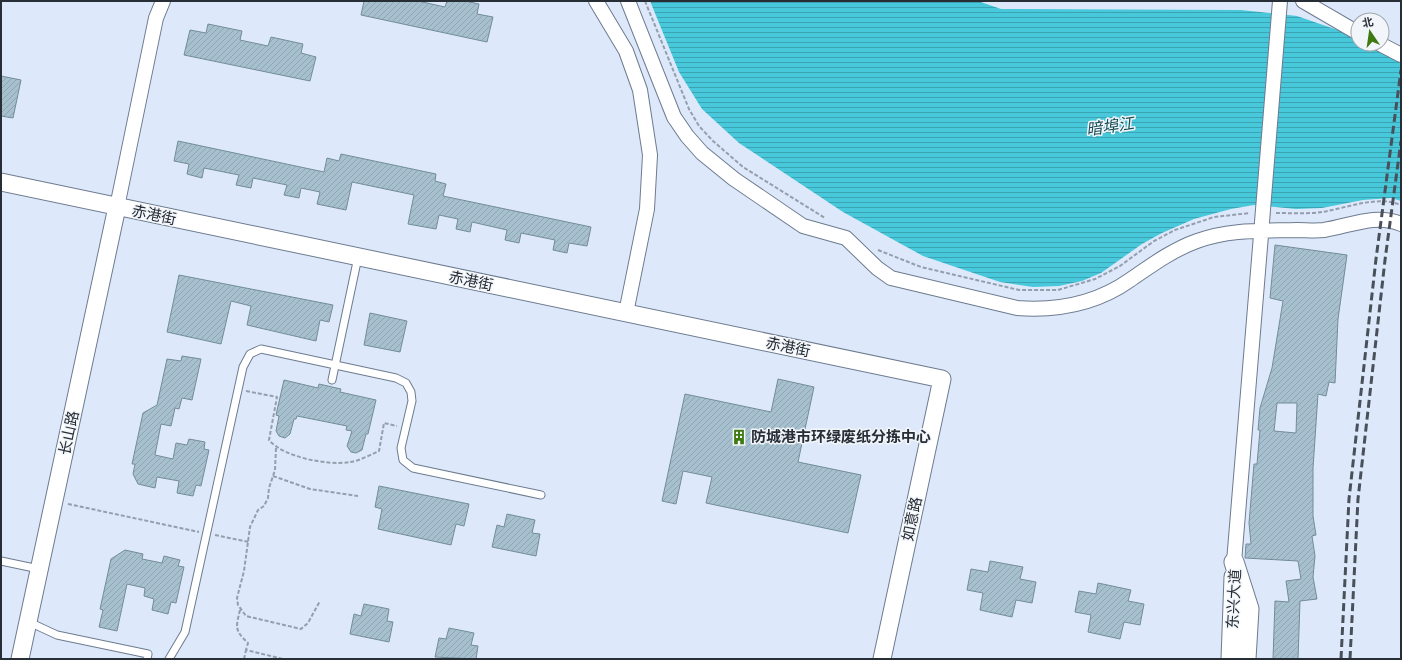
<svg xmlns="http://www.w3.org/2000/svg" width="1402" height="660" font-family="Signika,'Noto Sans SC',sans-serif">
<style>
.water{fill:url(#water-rules)}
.building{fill:url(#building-hatch);stroke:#738c9a;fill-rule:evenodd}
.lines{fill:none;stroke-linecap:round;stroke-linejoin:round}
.service-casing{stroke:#6d7b8f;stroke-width:9}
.minor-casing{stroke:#6d7b8f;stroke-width:16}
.tertiary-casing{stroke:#6d7b8f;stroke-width:19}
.secondary-casing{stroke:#6d7b8f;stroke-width:21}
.path{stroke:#949eac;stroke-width:2;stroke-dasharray:4 2;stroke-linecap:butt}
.service{stroke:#fff;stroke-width:7}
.minor{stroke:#fff;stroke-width:14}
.tertiary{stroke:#fff;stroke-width:17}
.secondary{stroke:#fff;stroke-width:19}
.rail{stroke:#49505a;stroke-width:3;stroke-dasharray:8 4;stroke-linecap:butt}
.minor-bridge-casing{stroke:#6d7b8f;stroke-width:16;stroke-linecap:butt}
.minor-bridge{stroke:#fff;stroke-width:14}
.labels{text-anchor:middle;stroke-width:3;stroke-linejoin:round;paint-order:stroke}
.street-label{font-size:15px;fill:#282e36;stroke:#f2f6fa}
.poi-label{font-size:15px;font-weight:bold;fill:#282e36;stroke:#f2f6fa;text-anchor:start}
.water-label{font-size:16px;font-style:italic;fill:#154c54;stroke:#f2f6fa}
</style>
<defs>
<pattern id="water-rules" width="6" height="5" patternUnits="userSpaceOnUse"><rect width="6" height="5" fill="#48c8db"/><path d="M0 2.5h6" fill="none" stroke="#3ca3b2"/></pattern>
<pattern id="building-hatch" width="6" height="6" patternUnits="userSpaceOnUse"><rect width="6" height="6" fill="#a6c0cf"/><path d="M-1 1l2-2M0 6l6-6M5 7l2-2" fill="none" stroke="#8fa5b2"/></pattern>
</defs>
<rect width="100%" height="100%" fill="#dde9fb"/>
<path class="water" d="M 650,1 L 978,1 L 1001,9 L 1241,10 L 1297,16 L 1358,37 L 1358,44 L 1376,44 L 1401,56 L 1401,201 L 1391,198 L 1363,200 L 1322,208 L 1296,209 L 1254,205 L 1231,209 L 1194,219 L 1162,233 L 1142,244 L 1101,273 L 1082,281 L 1059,286 L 1033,287 L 1000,282 L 923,256 L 843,212 L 739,143 L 702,109 L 679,72 Z"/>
<path class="building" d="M 364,1 L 418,1 L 445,7 L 447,1 L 465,1 L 479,4 L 477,14 L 493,17 L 487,42 L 361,15 Z
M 208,24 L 242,31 L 240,40 L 268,46 L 271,37 L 303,44 L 301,53 L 316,57 L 310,81 L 184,55 L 190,30 L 206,33 Z
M 1,76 L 21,80 L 13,118 L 1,116 Z
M 178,141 L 324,172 L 327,158 L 339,161 L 341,154 L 436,174 L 435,181 L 446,184 L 443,196 L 591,227 L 587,246 L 569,243 L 567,253 L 553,250 L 555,240 L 521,233 L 519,243 L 505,240 L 507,230 L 472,222 L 470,232 L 456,229 L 458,219 L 439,215 L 436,229 L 408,224 L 414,195 L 352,182 L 346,210 L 317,204 L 320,192 L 301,188 L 299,198 L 284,195 L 287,185 L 253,178 L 251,188 L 236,185 L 239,175 L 204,168 L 202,178 L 187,174 L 189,164 L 174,161 Z
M 1275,245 L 1347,255 L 1338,319 L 1335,383 L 1329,382 L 1326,396 L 1318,394 L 1313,468 L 1313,516 L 1316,535 L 1312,536 L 1315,556 L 1313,577 L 1317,599 L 1300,601 L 1298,659 L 1273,659 L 1275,601 L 1289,602 L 1286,581 L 1301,579 L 1298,561 L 1245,558 L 1246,544 L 1251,544 L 1249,523 L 1254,464 L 1257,464 L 1260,430 L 1258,430 L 1260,408 L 1272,368 L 1283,301 L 1270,298 ZM 1277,403 L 1297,403 L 1296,433 L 1274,431 Z
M 179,275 L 333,305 L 329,322 L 320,320 L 316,341 L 247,325 L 251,306 L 231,301 L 221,344 L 167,332 Z
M 370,313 L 407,321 L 400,352 L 364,345 Z
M 182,356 L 201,359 L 192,400 L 182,398 L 179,409 L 175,408 L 171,426 L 161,424 L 155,455 L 173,459 L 176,443 L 187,445 L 189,439 L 205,442 L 204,449 L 209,450 L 201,486 L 196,485 L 193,496 L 177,493 L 179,481 L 157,477 L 155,488 L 138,484 L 133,474 L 135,464 L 132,464 L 143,413 L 157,405 L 167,359 L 181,361 Z
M 778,379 L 814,387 L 798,462 L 861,475 L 848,533 L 706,503 L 712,477 L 683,471 L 676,504 L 662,501 L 685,394 L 771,412 Z
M 284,380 L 318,388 L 319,384 L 341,389 L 340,392 L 376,400 L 368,434 L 366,434 L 362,450 L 356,453 L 351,452 L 347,446 L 352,431 L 346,430 L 347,426 L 297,416 L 296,419 L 294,419 L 290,434 L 285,438 L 279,436 L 276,431 L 279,416 L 276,415 Z
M 379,486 L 469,504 L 464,526 L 456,524 L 451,545 L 378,529 L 382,509 L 375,507 Z
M 507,514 L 535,520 L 532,533 L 540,534 L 536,556 L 492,547 L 497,525 L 504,527 Z
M 125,550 L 143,554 L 142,559 L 162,563 L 164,556 L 180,560 L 178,566 L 184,567 L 176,603 L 171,602 L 168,614 L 152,610 L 154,599 L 144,596 L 145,588 L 127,584 L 117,631 L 99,627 L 103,610 L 100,609 L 111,559 Z
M 990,561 L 1023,567 L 1020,579 L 1036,582 L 1032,603 L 1016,600 L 1012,617 L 980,610 L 983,593 L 967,590 L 971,569 L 988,572 Z
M 1098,583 L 1131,590 L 1128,601 L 1144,604 L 1140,625 L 1124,622 L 1120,639 L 1088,632 L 1091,615 L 1075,612 L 1079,591 L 1096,594 Z
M 364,604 L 389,609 L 387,621 L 393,622 L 389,642 L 350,634 L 354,614 L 361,616 Z
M 449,628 L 474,633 L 471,645 L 478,646 L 476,659 L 435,657 L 439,638 L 446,639 Z"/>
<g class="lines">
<defs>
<path id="service" d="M 332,380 L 358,257
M 1,561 L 39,569
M 29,622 L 57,635 L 148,654 L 147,659
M 169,659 L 185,632 L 243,367 L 250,354 L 261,349 L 396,378 L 406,383 L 411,392 L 412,401 L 401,448 L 403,460 L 413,468 L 541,495"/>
<path id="minor" d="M 596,1 L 626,51 L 640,90 L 650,155 L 647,209 L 626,313
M 628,1 L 674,117 L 687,136 L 702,153 L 734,179 L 803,226 L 846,238 L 877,268 L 891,278 L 1017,308 C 1057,311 1096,304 1130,280 C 1152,265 1172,250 1197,241 C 1230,229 1263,231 1297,230 C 1306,230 1315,231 1324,230 C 1350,226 1375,213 1401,224
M 1303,1 L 1358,33
M 1380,44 L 1401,55
M 117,207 L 156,18 L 163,1
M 1234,562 L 1262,223"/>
<path id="tertiary" d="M 1,182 L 942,379 L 882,659
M 20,659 L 117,207"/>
<path id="secondary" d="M 1234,562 L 1249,609 L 1246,659
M 1231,659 L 1234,577"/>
</defs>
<use href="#service" class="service-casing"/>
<use href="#minor" class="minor-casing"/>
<use href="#tertiary" class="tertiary-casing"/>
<use href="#secondary" class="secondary-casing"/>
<path class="path" d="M 645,1 L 689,109 L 699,126 L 713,141 L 743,167 L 825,218
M 1276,213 C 1291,213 1307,214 1322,212 C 1347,208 1377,195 1401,205
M 878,250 L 921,267 L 1019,290 L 1058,290 L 1095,279 L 1120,266 L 1154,241 L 1175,230 L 1214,217 L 1250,213
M 246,391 L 277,397 L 269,440 C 283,457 328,466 350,462 C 359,461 370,455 379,451 L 384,423 L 397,426
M 276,448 L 275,470 L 269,488 L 268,498 L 264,506 L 258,510 L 250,527 L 244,571 L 237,598 L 238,605 L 246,616 L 301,629 L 308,623 L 320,601
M 273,476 L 310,489 L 358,496
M 68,504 L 199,532
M 215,535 L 249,542
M 240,610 C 236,627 234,630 248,643 L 246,650 L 283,659
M 244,659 L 246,650"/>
<use href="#service" class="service"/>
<use href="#minor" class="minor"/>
<use href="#tertiary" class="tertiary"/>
<use href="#secondary" class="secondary"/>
<path class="rail" d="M 1341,659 L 1349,499 L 1376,259 L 1401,70
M 1350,659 L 1358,499 L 1385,260 L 1401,141"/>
<defs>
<path id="minor-bridge" d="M 1262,222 L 1280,1"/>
</defs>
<use href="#minor-bridge" class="minor-bridge-casing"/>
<use href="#minor-bridge" class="minor-bridge"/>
</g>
<defs>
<symbol id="building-bare" viewBox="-9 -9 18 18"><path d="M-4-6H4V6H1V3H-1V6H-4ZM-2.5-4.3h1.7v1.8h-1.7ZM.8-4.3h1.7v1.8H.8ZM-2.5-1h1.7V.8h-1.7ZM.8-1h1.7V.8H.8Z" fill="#3e7912" stroke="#f2f6fa" stroke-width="2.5" paint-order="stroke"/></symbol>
</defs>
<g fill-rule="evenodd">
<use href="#building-bare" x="728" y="426" width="22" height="22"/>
</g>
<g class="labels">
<g class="street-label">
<text transform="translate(154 215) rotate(12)" y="5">赤港街</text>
<text transform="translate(471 281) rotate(12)" y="5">赤港街</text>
<text transform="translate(788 347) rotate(12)" y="5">赤港街</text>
<text transform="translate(69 433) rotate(-78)" y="5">长山路</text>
<text transform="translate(912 519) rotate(-78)" y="5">如意路</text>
<text transform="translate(1234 599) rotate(-87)" y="5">东兴大道</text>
</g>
<g class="poi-label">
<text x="751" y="442">防城港市环绿废纸分拣中心</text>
</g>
<g class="water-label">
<text transform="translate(1110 126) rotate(-8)" y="6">暗埠江</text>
</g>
</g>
<rect width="1402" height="660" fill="none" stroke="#282e36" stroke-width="4"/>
<g transform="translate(1370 32) rotate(347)"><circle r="19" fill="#f2f6fa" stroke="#a1a6ac"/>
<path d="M0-3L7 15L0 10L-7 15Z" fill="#3e7912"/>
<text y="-6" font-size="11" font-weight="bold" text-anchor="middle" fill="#282e36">北</text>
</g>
</svg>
